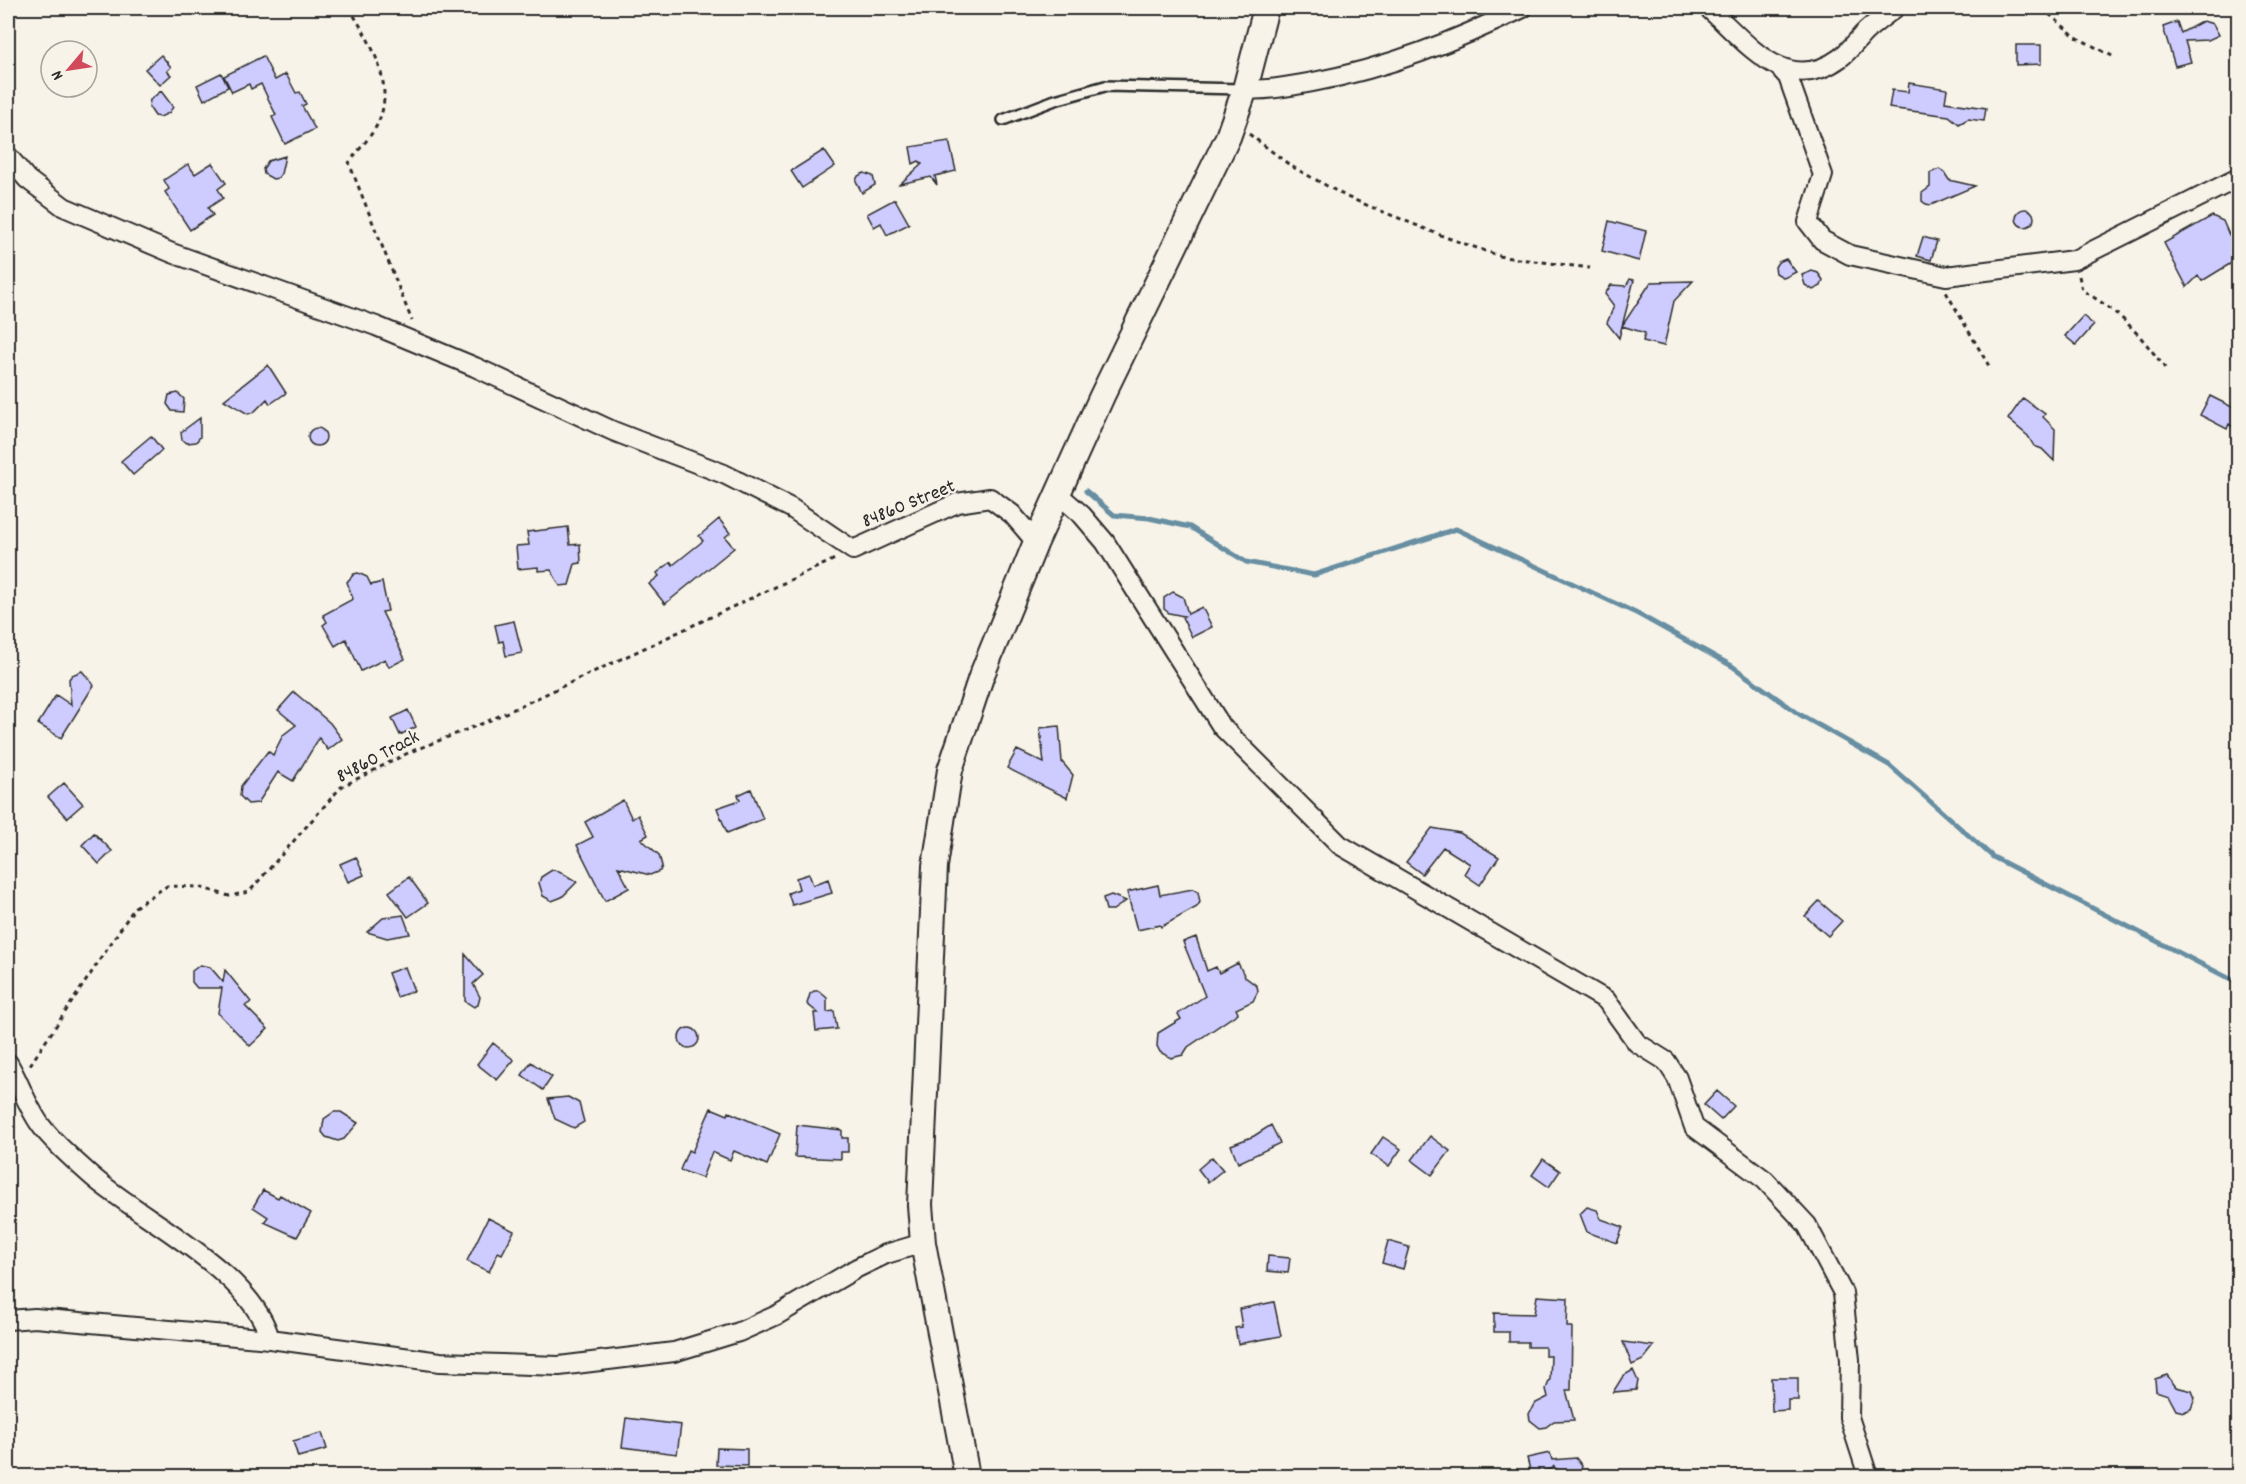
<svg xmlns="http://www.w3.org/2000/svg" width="2246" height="1484" font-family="Dekko,sans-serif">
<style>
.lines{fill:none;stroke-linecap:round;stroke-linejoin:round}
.stream{stroke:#678ea2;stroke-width:5}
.building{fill:#ceccff;stroke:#2b2b2b;stroke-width:1.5}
.service-casing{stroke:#2b2b2b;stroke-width:14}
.minor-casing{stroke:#2b2b2b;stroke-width:22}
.tertiary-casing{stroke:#2b2b2b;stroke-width:28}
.path{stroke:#2b2b2b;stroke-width:3;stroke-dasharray:4.5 4.5;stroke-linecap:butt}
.service{stroke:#f7f3e8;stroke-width:9}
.minor{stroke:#f7f3e8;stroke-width:18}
.tertiary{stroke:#f7f3e8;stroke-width:24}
.labels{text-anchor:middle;stroke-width:4.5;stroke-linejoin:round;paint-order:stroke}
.street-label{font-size:20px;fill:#2b2b2b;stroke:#f7f3e8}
</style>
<rect width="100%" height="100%" fill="#f7f3e8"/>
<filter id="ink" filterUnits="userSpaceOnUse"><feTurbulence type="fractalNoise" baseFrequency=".0167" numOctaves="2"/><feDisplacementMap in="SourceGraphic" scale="12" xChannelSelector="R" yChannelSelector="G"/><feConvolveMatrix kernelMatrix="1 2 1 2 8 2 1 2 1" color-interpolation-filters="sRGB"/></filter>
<g filter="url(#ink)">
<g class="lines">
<path class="stream" d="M 1086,491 L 1114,515 L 1149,518 L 1190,527 L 1246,562 L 1314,575 L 1456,529 L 1638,614 L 1732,666 L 1799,714 L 1889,765 L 1993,857 L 2238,983"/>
</g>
<path class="building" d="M 2203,21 L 2213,24 L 2219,35 L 2208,40 L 2185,41 L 2191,62 L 2175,66 L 2163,27 L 2177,22 L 2181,33 Z
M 2016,45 L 2041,45 L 2041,64 L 2016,65 Z
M 161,55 L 171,67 L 167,71 L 171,75 L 160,85 L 145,69 Z
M 263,56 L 275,80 L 286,74 L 296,93 L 300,92 L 306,104 L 302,106 L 315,129 L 285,144 L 272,117 L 276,115 L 261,84 L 251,89 L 249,84 L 232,92 L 224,76 Z
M 221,73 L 228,87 L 204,100 L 197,85 Z
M 1909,83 L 1947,89 L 1945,102 L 1986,108 L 1984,121 L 1968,119 L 1959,124 L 1949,116 L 1889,108 L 1892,90 L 1908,92 Z
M 161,91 L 173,107 L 169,113 L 160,117 L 155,116 L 149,107 L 150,100 Z
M 949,141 L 956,171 L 935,176 L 937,185 L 931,177 L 900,184 L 922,164 L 919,161 L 913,164 L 910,147 Z
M 824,150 L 835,166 L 802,188 L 791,171 Z
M 285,156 L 281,174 L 278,178 L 273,179 L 264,174 L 263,169 L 268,161 Z
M 212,163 L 226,183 L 218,189 L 223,198 L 208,208 L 213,215 L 190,230 L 165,192 L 169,189 L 164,180 L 188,164 L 195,174 Z
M 1939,169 L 1944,172 L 1949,180 L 1975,186 L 1931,205 L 1926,204 L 1922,201 L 1922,193 L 1930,187 L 1930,173 Z
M 864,173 L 873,176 L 875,185 L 862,193 L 856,181 L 858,176 Z
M 895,199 L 909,224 L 887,235 L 881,223 L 874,227 L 867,214 Z
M2016 218a9 9 0 1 1 18 0a9 9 0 1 1-18 0Z
M 2212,216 L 2223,221 L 2229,235 L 2238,229 L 2238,259 L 2202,281 L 2198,276 L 2187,287 L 2164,243 Z
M 1609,221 L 1646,231 L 1639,261 L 1602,251 Z
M 1923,237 L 1937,241 L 1931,260 L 1917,256 Z
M 1786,259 L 1796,272 L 1784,278 L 1776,273 L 1775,267 L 1778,262 Z
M 1812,271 L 1818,273 L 1823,280 L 1821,286 L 1813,290 L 1805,285 L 1802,275 Z
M 1630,279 L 1634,280 L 1619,338 L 1607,323 L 1614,306 L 1605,294 L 1611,285 L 1626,286 Z
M 1693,281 L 1674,301 L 1664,346 L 1643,341 L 1645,333 L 1622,326 L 1651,282 Z
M 2083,316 L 2094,325 L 2076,345 L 2065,336 Z
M 268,365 L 286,393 L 270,404 L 267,399 L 254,412 L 248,414 L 224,400 Z
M 178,393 L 184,399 L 183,412 L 172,411 L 167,404 L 169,395 Z
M 2210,396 L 2238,410 L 2238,431 L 2229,424 L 2227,429 L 2200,415 Z
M 2023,398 L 2045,414 L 2043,417 L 2055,429 L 2054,461 L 2042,449 L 2034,446 L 2028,436 L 2008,419 Z
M 200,418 L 200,437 L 196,442 L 187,443 L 182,440 L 181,432 Z
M308 437a9 9 0 1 1 18 0a9 9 0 1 1-18 0Z
M 151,436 L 162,450 L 133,475 L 121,461 Z
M 719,519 L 730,533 L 725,537 L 734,548 L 665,604 L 649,584 L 659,576 L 657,573 L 671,562 L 673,565 L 703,541 L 699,536 Z
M 568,527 L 570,545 L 580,544 L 581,563 L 575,564 L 569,585 L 560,586 L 551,570 L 538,571 L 538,567 L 518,569 L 516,546 L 529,545 L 527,532 Z
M 358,573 L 367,577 L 371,585 L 382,582 L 388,611 L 382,612 L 405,659 L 389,667 L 385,659 L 361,671 L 346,639 L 335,646 L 323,625 L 327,622 L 323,615 L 353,599 L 347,582 L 354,574 Z
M 1173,592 L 1183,597 L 1188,614 L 1202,607 L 1212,627 L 1192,637 L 1182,617 L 1184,616 L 1169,613 L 1164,609 L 1164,598 Z
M 514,621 L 522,653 L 506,656 L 503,641 L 499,642 L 495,625 Z
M 82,671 L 94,685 L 61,738 L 38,724 L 56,695 L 71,705 L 69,679 L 72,675 Z
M 294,692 L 330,723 L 342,739 L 328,750 L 319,738 L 293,781 L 278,772 L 258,803 L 248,804 L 240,796 L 241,786 L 268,751 L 273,755 L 283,735 L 296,725 L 278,710 Z
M 408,710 L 416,727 L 400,735 L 392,718 Z
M 1059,726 L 1062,762 L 1073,775 L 1067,798 L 1007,768 L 1017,750 L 1044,763 L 1040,728 Z
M 64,783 L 83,804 L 67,818 L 48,797 Z
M 751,789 L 763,819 L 727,833 L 717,808 L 740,800 L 738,795 Z
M 623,800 L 632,819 L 638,815 L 648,835 L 641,839 L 659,855 L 662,866 L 660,871 L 650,875 L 618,867 L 629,888 L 605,901 L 577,845 L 593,837 L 585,822 Z
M 1432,828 L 1460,833 L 1499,857 L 1480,885 L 1464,874 L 1470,864 L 1443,847 L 1422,874 L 1406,862 Z
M 94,833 L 112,851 L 99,864 L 82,845 Z
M 356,857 L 364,875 L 348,882 L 340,864 Z
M 552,870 L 559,871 L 577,882 L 562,897 L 552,901 L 543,896 L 539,883 L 541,877 Z
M 809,874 L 813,885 L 828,879 L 832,893 L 792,905 L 788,893 L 799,889 L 796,878 Z
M 409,877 L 428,903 L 408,917 L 389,892 Z
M 1158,885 L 1160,895 L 1193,889 L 1198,892 L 1200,902 L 1197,907 L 1161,927 L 1160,925 L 1137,930 L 1127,892 Z
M 1111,895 L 1126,901 L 1113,910 L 1106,910 L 1103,898 Z
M 1819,901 L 1842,921 L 1828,936 L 1805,916 Z
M 403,915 L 410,934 L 387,938 L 367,932 L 383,918 Z
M 1196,937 L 1207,971 L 1216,967 L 1219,973 L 1238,963 L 1245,977 L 1257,986 L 1258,991 L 1253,1001 L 1236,1009 L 1238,1013 L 1188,1047 L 1183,1055 L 1171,1058 L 1160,1052 L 1157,1046 L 1158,1033 L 1181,1019 L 1178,1014 L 1205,996 L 1183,942 Z
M 465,954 L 483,975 L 473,984 L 480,997 L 478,1005 L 474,1007 L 465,1001 Z
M 200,965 L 210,967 L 223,982 L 225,970 L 251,1002 L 245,1006 L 268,1029 L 250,1046 L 218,1013 L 222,988 L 197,988 L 192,982 L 192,971 Z
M 405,967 L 414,991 L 397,997 L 388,973 Z
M 814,991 L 819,991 L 827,998 L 827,1012 L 834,1011 L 837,1029 L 816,1031 L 814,1013 L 818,1013 L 807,1004 L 810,994 Z
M679 1038a10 10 0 1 1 20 0a10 10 0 1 1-20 0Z
M 493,1043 L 514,1060 L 497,1080 L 477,1064 Z
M 531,1062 L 552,1077 L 543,1090 L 522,1075 Z
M 1717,1091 L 1734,1106 L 1721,1120 L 1704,1105 Z
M 568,1097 L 579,1103 L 584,1122 L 574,1128 L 555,1119 L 548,1099 Z
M 711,1108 L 728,1115 L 729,1112 L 780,1134 L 767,1165 L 734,1151 L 730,1160 L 712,1152 L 702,1178 L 680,1170 L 688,1150 L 692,1152 Z
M 334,1112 L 341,1112 L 358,1123 L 344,1139 L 338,1141 L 326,1137 L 322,1132 L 324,1119 Z
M 797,1125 L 842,1130 L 842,1138 L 848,1138 L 848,1152 L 841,1152 L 841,1159 L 795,1157 Z
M 1271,1125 L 1280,1143 L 1238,1163 L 1231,1145 L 1254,1136 Z
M 1430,1136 L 1450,1151 L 1432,1175 L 1412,1160 Z
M 1383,1137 L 1401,1149 L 1389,1166 L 1371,1154 Z
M 1212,1157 L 1223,1170 L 1208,1182 L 1198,1169 Z
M 1543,1159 L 1560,1171 L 1549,1187 L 1532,1175 Z
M 263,1190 L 278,1198 L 280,1195 L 311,1213 L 297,1237 L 264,1222 L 268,1217 L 253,1207 Z
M 1587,1207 L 1597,1210 L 1601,1219 L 1623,1227 L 1617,1243 L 1587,1232 L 1580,1214 Z
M 488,1218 L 514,1231 L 502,1254 L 498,1252 L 489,1272 L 467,1261 Z
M 1388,1241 L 1409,1247 L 1403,1269 L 1382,1263 Z
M 1268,1256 L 1290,1258 L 1288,1273 L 1267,1271 Z
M 1537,1296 L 1568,1298 L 1567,1327 L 1572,1327 L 1571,1390 L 1566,1390 L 1574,1420 L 1554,1421 L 1546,1427 L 1540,1428 L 1530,1420 L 1529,1414 L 1534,1404 L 1548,1397 L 1546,1389 L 1550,1379 L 1551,1356 L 1545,1356 L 1545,1347 L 1528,1347 L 1528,1342 L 1509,1342 L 1509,1332 L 1494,1332 L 1494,1313 L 1534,1314 Z
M 1274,1302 L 1281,1336 L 1238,1344 L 1235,1328 L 1242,1327 L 1239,1309 Z
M 1623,1342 L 1654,1346 L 1643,1360 L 1632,1365 Z
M 1633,1370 L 1638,1381 L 1636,1390 L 1613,1392 L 1623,1376 Z
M 2167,1375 L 2176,1387 L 2192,1391 L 2195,1398 L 2191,1409 L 2184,1412 L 2176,1410 L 2168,1395 L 2156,1391 L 2155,1379 Z
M 1771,1378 L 1798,1378 L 1798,1400 L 1788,1400 L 1788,1410 L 1772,1411 Z
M 626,1418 L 681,1425 L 677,1454 L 622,1447 Z
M 322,1433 L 327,1449 L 298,1457 L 293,1441 Z
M 717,1448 L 747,1449 L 747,1466 L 716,1465 Z
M 1550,1453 L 1552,1460 L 1576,1458 L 1582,1466 L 1579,1476 L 1565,1476 L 1553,1466 L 1554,1468 L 1531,1474 L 1527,1458 Z"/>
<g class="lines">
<defs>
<path id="service" d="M 1003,120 L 1055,100 L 1105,86 L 1243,89"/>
<path id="minor" d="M 1708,8 C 1746,41 1785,98 1840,58 C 1849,51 1856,42 1863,34 C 1873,24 1885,16 1895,8
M 1778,66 L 1788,77 L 1823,175 L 1808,222 L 1822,240 L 1850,255 L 1946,276 L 2074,260 L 2238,178
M 1245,89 C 1268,91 1290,86 1313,82 C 1388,68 1455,41 1523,8
M 8,156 L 27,179 L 64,207 L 172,253 L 376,326 L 475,367 L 613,431 L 724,474 L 791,508 L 853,550 L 957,503 L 990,498 L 1012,514 L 1036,542
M 1058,494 L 1082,515 L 1105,542 L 1222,727 L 1340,845 L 1606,1000 L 1637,1043 L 1666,1061 L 1677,1078 L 1694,1127 L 1765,1180 L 1807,1225 L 1843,1293 L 1850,1360 L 1849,1417 L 1868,1476
M 8,1063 C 20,1083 28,1109 42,1127 C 56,1145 77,1163 94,1178 C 146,1222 252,1272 270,1339
M 8,1320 L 35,1318 L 270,1339 L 440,1362 L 559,1366 L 674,1352 L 739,1332 L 777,1315 L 857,1268 L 886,1254 L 923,1243"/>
<path id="tertiary" d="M 967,1476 L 923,1243 L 920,1205 L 935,866 L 950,770 L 981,677 L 1036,542 L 1102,396 L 1228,137 L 1245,89 L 1266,8"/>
</defs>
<use href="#service" class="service-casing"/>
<use href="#minor" class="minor-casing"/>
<use href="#tertiary" class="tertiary-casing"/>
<path class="path" d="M 349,8 C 370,40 397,86 377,125 C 370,138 358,150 349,163 L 412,321
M 2042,8 L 2076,37 L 2114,57
M 1249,134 L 1291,166 L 1347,197 L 1445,237 L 1503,257 L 1590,268
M 2079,276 L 2082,290 C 2122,314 2137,331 2165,368
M 1946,292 L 1989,366
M 30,1065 L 135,907 L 167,886 L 199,887 L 229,896 L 249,892 L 341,787 L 410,752 L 486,722 L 835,559"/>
<use href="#service" class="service"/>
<use href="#minor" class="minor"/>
<use href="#tertiary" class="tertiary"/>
</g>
</g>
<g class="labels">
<g class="street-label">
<text transform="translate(908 502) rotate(-22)" y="7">84860 Street</text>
<text transform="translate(377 755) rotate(-28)" y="7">84860 Track</text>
</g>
</g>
<rect width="2246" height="1484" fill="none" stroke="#f7f3e8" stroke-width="30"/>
<rect x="15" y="15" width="2216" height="1454" fill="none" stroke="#2b2b2b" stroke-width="2" filter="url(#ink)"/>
<g transform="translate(69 69) rotate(241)"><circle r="28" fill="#f7f3e8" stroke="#a5a39c" stroke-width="1.5"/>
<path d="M0-4.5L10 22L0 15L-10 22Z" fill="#d1495b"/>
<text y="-9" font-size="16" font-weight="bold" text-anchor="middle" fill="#2b2b2b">N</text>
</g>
</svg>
